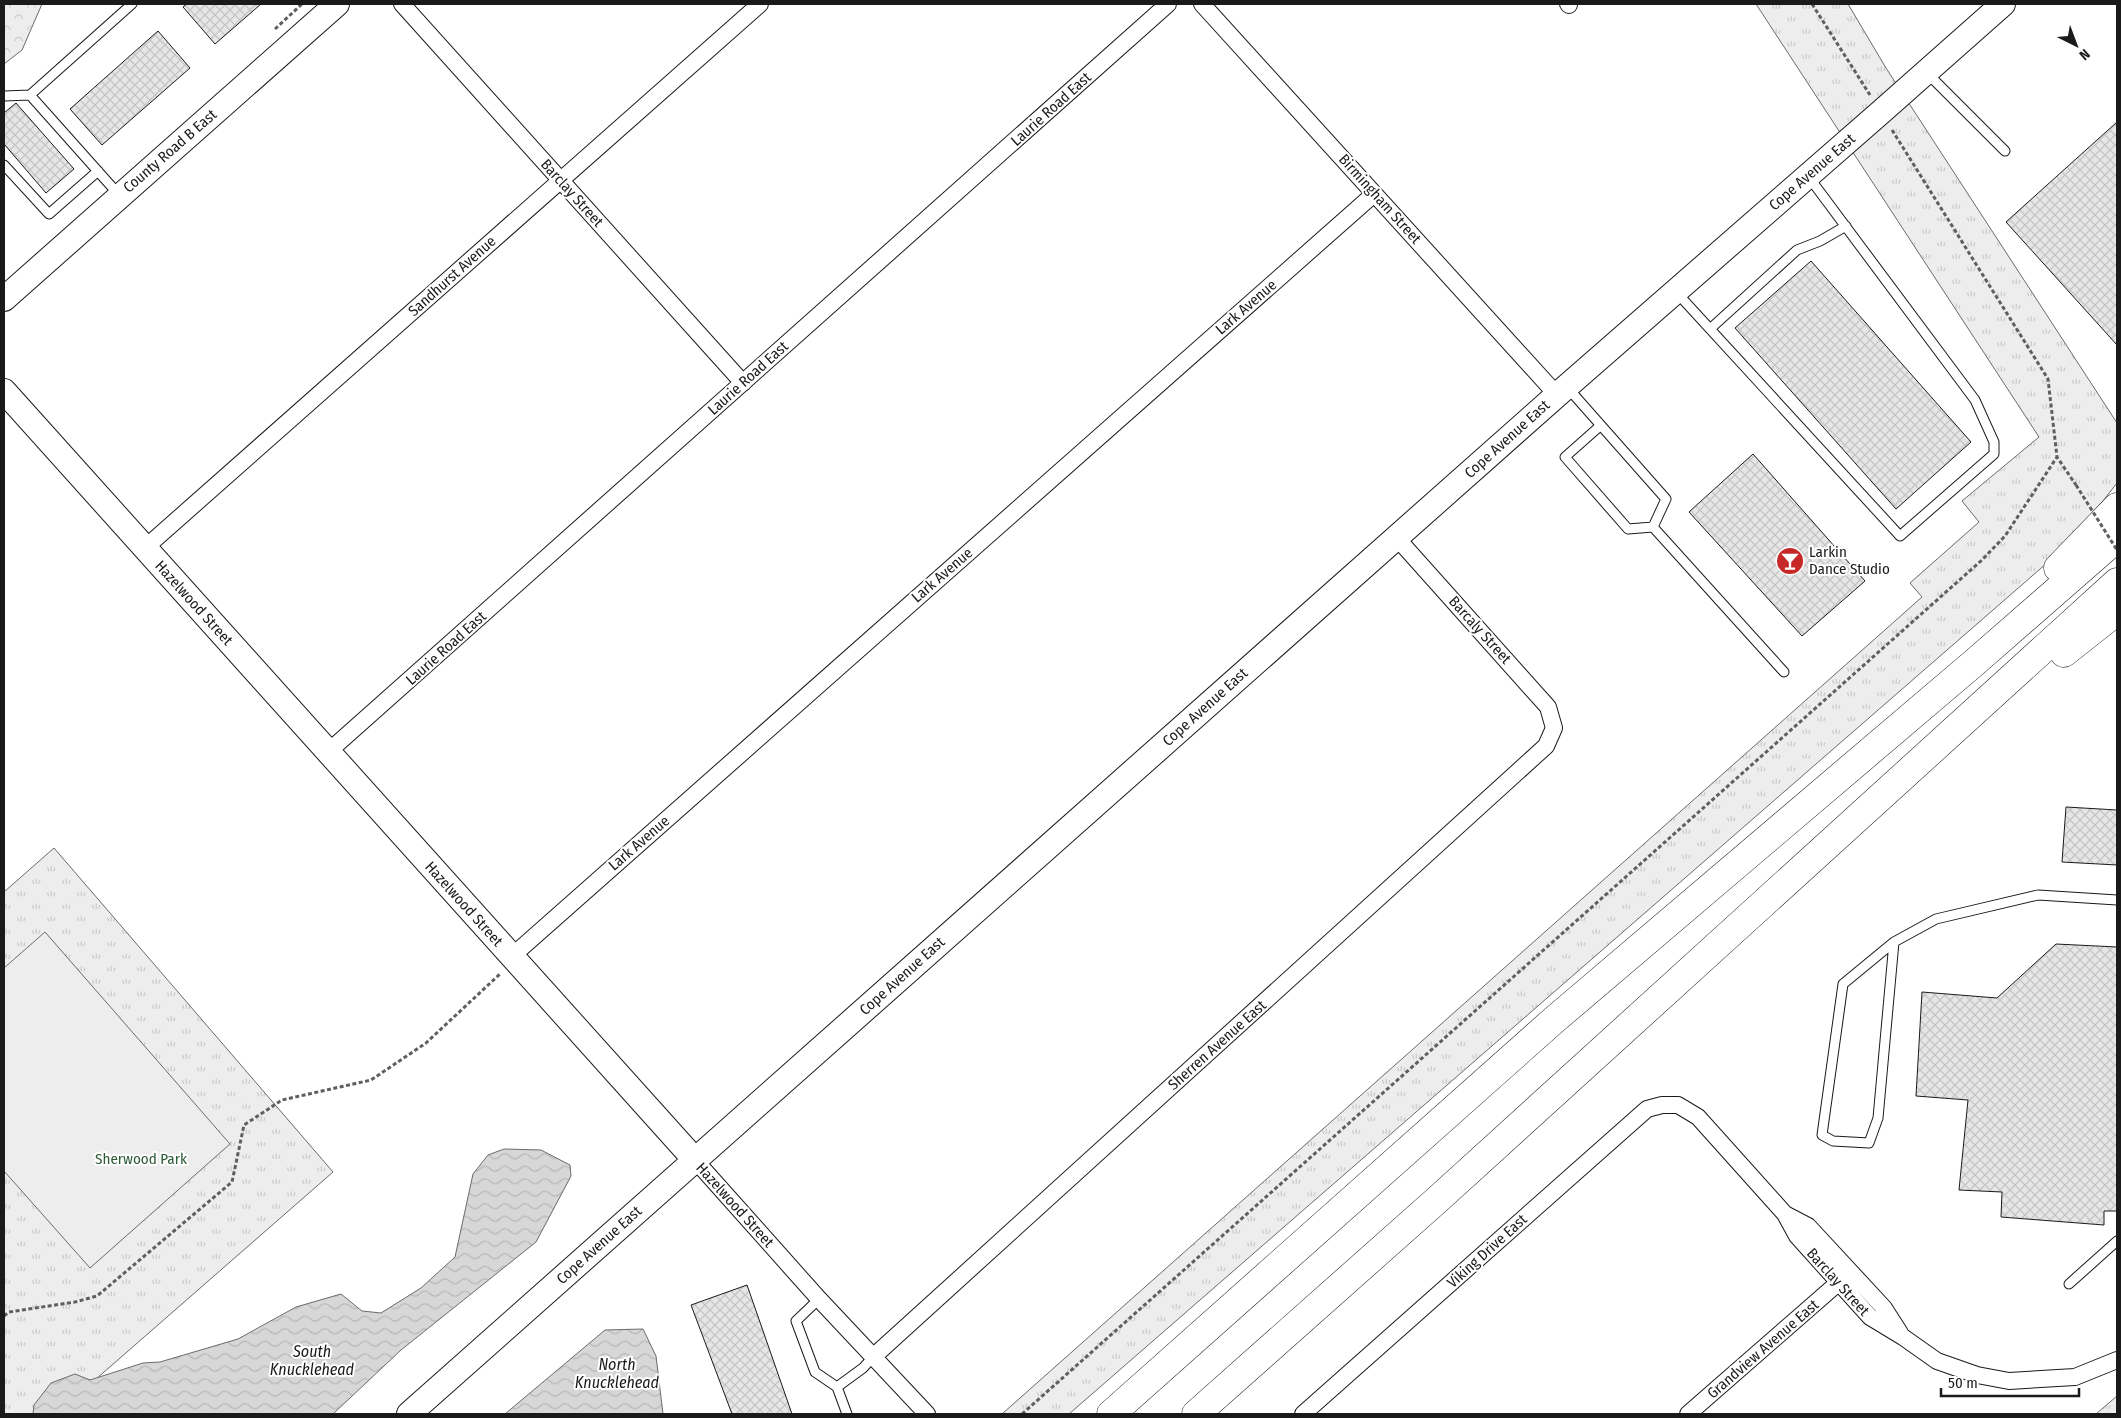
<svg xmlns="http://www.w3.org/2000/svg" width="2121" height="1418" font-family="'Fira Sans Condensed',sans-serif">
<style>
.grass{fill:url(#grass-tufts);stroke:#6a6a6a}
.forest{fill:url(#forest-crowns);stroke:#6a6a6a}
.built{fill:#ededed;stroke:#6a6a6a}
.water{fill:url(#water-waves);stroke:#6a6a6a}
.building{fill:url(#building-cross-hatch);stroke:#1a1a1a}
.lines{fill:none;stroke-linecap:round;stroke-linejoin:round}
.lane-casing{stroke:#1a1a1a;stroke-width:11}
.street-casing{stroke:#1a1a1a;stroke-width:18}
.secondary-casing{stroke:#1a1a1a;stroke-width:26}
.highway-casing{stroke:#1a1a1a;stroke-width:29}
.path{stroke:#5f5f5f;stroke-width:3;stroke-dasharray:4 2.5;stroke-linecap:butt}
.lane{stroke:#fff;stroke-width:9}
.street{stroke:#fff;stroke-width:16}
.secondary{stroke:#fff;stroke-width:24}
.highway{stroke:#fff;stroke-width:28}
.path-bridge{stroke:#5f5f5f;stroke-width:3;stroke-dasharray:4 2.5;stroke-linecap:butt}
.labels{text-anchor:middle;stroke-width:4;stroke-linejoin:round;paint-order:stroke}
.street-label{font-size:15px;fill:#1a1a1a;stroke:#fff}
.poi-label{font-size:15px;fill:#1a1a1a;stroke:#fff;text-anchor:start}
.park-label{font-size:15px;fill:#2b5a34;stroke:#fff}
.water-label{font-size:16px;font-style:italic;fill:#1a1a1a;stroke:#fff}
</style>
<defs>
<pattern id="grass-tufts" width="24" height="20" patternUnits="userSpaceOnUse" patternTransform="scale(1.25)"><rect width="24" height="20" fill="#ededed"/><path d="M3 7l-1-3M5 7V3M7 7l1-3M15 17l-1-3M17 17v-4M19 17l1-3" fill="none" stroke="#cbcbcb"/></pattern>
<pattern id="forest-crowns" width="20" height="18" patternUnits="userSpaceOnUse" patternTransform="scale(1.25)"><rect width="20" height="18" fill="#ededed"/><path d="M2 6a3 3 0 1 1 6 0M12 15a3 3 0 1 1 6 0" fill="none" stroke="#cbcbcb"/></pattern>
<pattern id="water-waves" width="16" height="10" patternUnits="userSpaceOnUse" patternTransform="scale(1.25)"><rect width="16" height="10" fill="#d7d7d7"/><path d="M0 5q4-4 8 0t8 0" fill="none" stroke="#b8b8b8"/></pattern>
<pattern id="building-cross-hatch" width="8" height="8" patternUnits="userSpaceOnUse" patternTransform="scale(1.25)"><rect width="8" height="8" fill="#e6e6e6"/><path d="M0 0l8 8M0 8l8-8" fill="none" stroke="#c5c5c5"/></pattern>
</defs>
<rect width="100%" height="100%" fill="#fff"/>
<path class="grass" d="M 1756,4 L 1848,4 L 1886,68 L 2117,423 L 2117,483 L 2070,543 L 1069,1414 L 1002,1414 L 1922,597 L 1910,583 L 1979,522 L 1962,501 L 2039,437 Z
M 54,848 L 333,1172 L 56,1414 L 4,1414 L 4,892 Z
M 2117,1396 L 2117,1414 L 2096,1414 Z"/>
<path class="forest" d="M 4,4 L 42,4 L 22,50 L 4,64 Z"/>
<path class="built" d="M 45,932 L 230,1144 L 90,1268 L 4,1171 L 4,968 Z"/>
<path class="water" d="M 504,1149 L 541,1150 L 570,1165 L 571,1176 L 536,1242 L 401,1350 L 333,1414 L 33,1414 L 34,1405 L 51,1383 L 75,1374 L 90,1380 L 143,1363 L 160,1362 L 238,1339 L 296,1307 L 341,1294 L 362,1311 L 381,1313 L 421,1288 L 455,1257 L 473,1174 L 488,1155 Z
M 643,1329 L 656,1356 L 663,1414 L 505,1414 L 605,1330 Z"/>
<path class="building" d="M 187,4 L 261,4 L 215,44 L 183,7 Z
M 158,31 L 190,68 L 102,145 L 70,109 Z
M 16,103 L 74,169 L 46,193 L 4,144 L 4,113 Z
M 2117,122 L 2117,345 L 2006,222 Z
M 1811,261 L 1971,442 L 1896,509 L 1735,328 Z
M 1753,454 L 1865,581 L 1802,636 L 1689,512 Z
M 2066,807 L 2117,810 L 2117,865 L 2062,862 Z
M 2056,944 L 2117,947 L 2117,1211 L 2104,1211 L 2104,1225 L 2001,1217 L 2002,1192 L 1959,1190 L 1968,1100 L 1916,1096 L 1922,992 L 1997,998 Z
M 747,1285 L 792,1414 L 732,1414 L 691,1305 Z"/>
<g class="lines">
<defs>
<path id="lane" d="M 1926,72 L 2005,151
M 4,96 L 30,95
M 4,165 L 49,214 L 98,171
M 120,196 L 30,95 L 132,4
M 1677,293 L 1900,536 L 1994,454 L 1994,442 L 1975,400 L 1808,176
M 1710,329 L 1797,250 L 1820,241 L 1846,226
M 1567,387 L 1666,499 L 1653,527
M 1600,426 L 1565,457 L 1628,529 L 1653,527
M 1653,527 L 1784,672
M 1894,942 L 1878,1118 L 1869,1143 L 1833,1141 L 1822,1135 L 1843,984 L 1894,942 L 1936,919 L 2038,895 L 2117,900
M 2069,1284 L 2117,1241
M 819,1299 L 796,1321 L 815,1372 L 837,1387 L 847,1414
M 837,1387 L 863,1368 L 873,1357"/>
<path id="street" d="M 402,4 L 743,383
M 1202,4 L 1557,395
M 1568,4 L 1569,5
M 145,548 L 760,4
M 328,752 L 1168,4
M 511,957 L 1374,194
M 695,1160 L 819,1299 L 927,1414
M 1785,1214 L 1808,1226 L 1884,1308 L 1900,1333
M 873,1357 L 1546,746 L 1554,728 L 1548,707 L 1396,537
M 1303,1414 L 1647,1109 L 1662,1105 L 1678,1105 L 1698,1117 L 1785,1214 L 1797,1236 L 1870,1317 L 1903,1337 L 1937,1361 L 1977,1375 L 2009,1381 L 2075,1377 L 2117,1360
M 1688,1414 L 1838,1283"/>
<path id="secondary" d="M 4,299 L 337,4
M 4,391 L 695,1160
M 409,1414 L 1557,395 L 1881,112 L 2003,4"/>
<path id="highway" d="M 2058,568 L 2117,507
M 2064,653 L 2117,611
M 1111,1414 L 1554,1020 L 1975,662 L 2117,538
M 1196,1414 L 1437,1200 L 2117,582"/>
</defs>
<use href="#lane" class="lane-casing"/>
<use href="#street" class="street-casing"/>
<use href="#secondary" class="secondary-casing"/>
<use href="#highway" class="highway-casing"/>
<path class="path" d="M 1812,4 L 1870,95
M 275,29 L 302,4
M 1892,130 L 2048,379 L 2057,457 L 2076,485
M 4,1316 L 9,1312 L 75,1302 L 97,1296 L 232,1182 L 244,1125 L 282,1100 L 371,1080 L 426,1043 L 501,973
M 1022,1414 L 1982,560 L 2005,536 L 2057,457"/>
<use href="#lane" class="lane"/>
<use href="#street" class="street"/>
<use href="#secondary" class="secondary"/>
<use href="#highway" class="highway"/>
<path class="path-bridge" d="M 2076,485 L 2117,550"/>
</g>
<defs>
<symbol id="bar-disc" viewBox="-11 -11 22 22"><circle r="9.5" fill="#c62828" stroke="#fff"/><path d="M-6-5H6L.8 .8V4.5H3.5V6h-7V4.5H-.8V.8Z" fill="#fff"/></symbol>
</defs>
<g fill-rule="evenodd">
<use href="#bar-disc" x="1774" y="545" width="32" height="32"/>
</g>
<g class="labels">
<g class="street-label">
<text transform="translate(1051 109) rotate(-42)" y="5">Laurie Road East</text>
<text transform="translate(170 151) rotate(-41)" y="5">County Road B East</text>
<text transform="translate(1812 172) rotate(-41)" y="5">Cope Avenue East</text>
<text transform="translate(572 193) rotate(48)" y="5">Barclay Street</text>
<text transform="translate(1380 199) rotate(48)" y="5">Birmingham Street</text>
<text transform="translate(452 276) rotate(-42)" y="5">Sandhurst Avenue</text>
<text transform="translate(1246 307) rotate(-41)" y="5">Lark Avenue</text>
<text transform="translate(748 378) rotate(-42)" y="5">Laurie Road East</text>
<text transform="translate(1507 439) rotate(-42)" y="5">Cope Avenue East</text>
<text transform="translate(942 575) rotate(-41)" y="5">Lark Avenue</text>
<text transform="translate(194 603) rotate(48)" y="5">Hazelwood Street</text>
<text transform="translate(1480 630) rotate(48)" y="5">Barcaly Street</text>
<text transform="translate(446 648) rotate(-42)" y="5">Laurie Road East</text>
<text transform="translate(1205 707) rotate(-42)" y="5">Cope Avenue East</text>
<text transform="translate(639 843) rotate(-41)" y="5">Lark Avenue</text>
<text transform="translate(464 904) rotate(48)" y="5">Hazelwood Street</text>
<text transform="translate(902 976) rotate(-42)" y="5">Cope Avenue East</text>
<text transform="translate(1217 1045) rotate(-42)" y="5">Sherren Avenue East</text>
<text transform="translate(735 1205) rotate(48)" y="5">Hazelwood Street</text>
<text transform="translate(599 1245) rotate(-42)" y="5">Cope Avenue East</text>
<text transform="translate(1487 1251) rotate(-42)" y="5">Viking Drive East</text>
<text transform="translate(1838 1282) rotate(48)" y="5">Barclay Street</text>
<text transform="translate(1763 1349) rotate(-41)" y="5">Grandview Avenue East</text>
</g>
<g class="poi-label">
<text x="1809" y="557">Larkin<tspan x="1809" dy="17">Dance Studio</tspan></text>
</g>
<g class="park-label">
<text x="141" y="1164">Sherwood Park</text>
</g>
<g class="water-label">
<text x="312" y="1357">South<tspan x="312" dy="18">Knucklehead</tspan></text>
<text x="617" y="1370">North<tspan x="617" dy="18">Knucklehead</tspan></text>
</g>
</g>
<rect width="2121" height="1418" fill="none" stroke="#1a1a1a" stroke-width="10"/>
<g transform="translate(2076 45) rotate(138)" stroke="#ffffff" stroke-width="4" paint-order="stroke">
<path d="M0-4L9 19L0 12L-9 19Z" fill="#1a1a1a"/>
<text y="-8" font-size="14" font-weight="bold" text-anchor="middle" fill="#1a1a1a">N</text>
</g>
<path d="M1941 1388v8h138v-8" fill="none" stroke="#1a1a1a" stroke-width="2.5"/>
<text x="1948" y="1388" font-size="15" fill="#1a1a1a" stroke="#ffffff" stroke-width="4" paint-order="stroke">50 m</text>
</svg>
